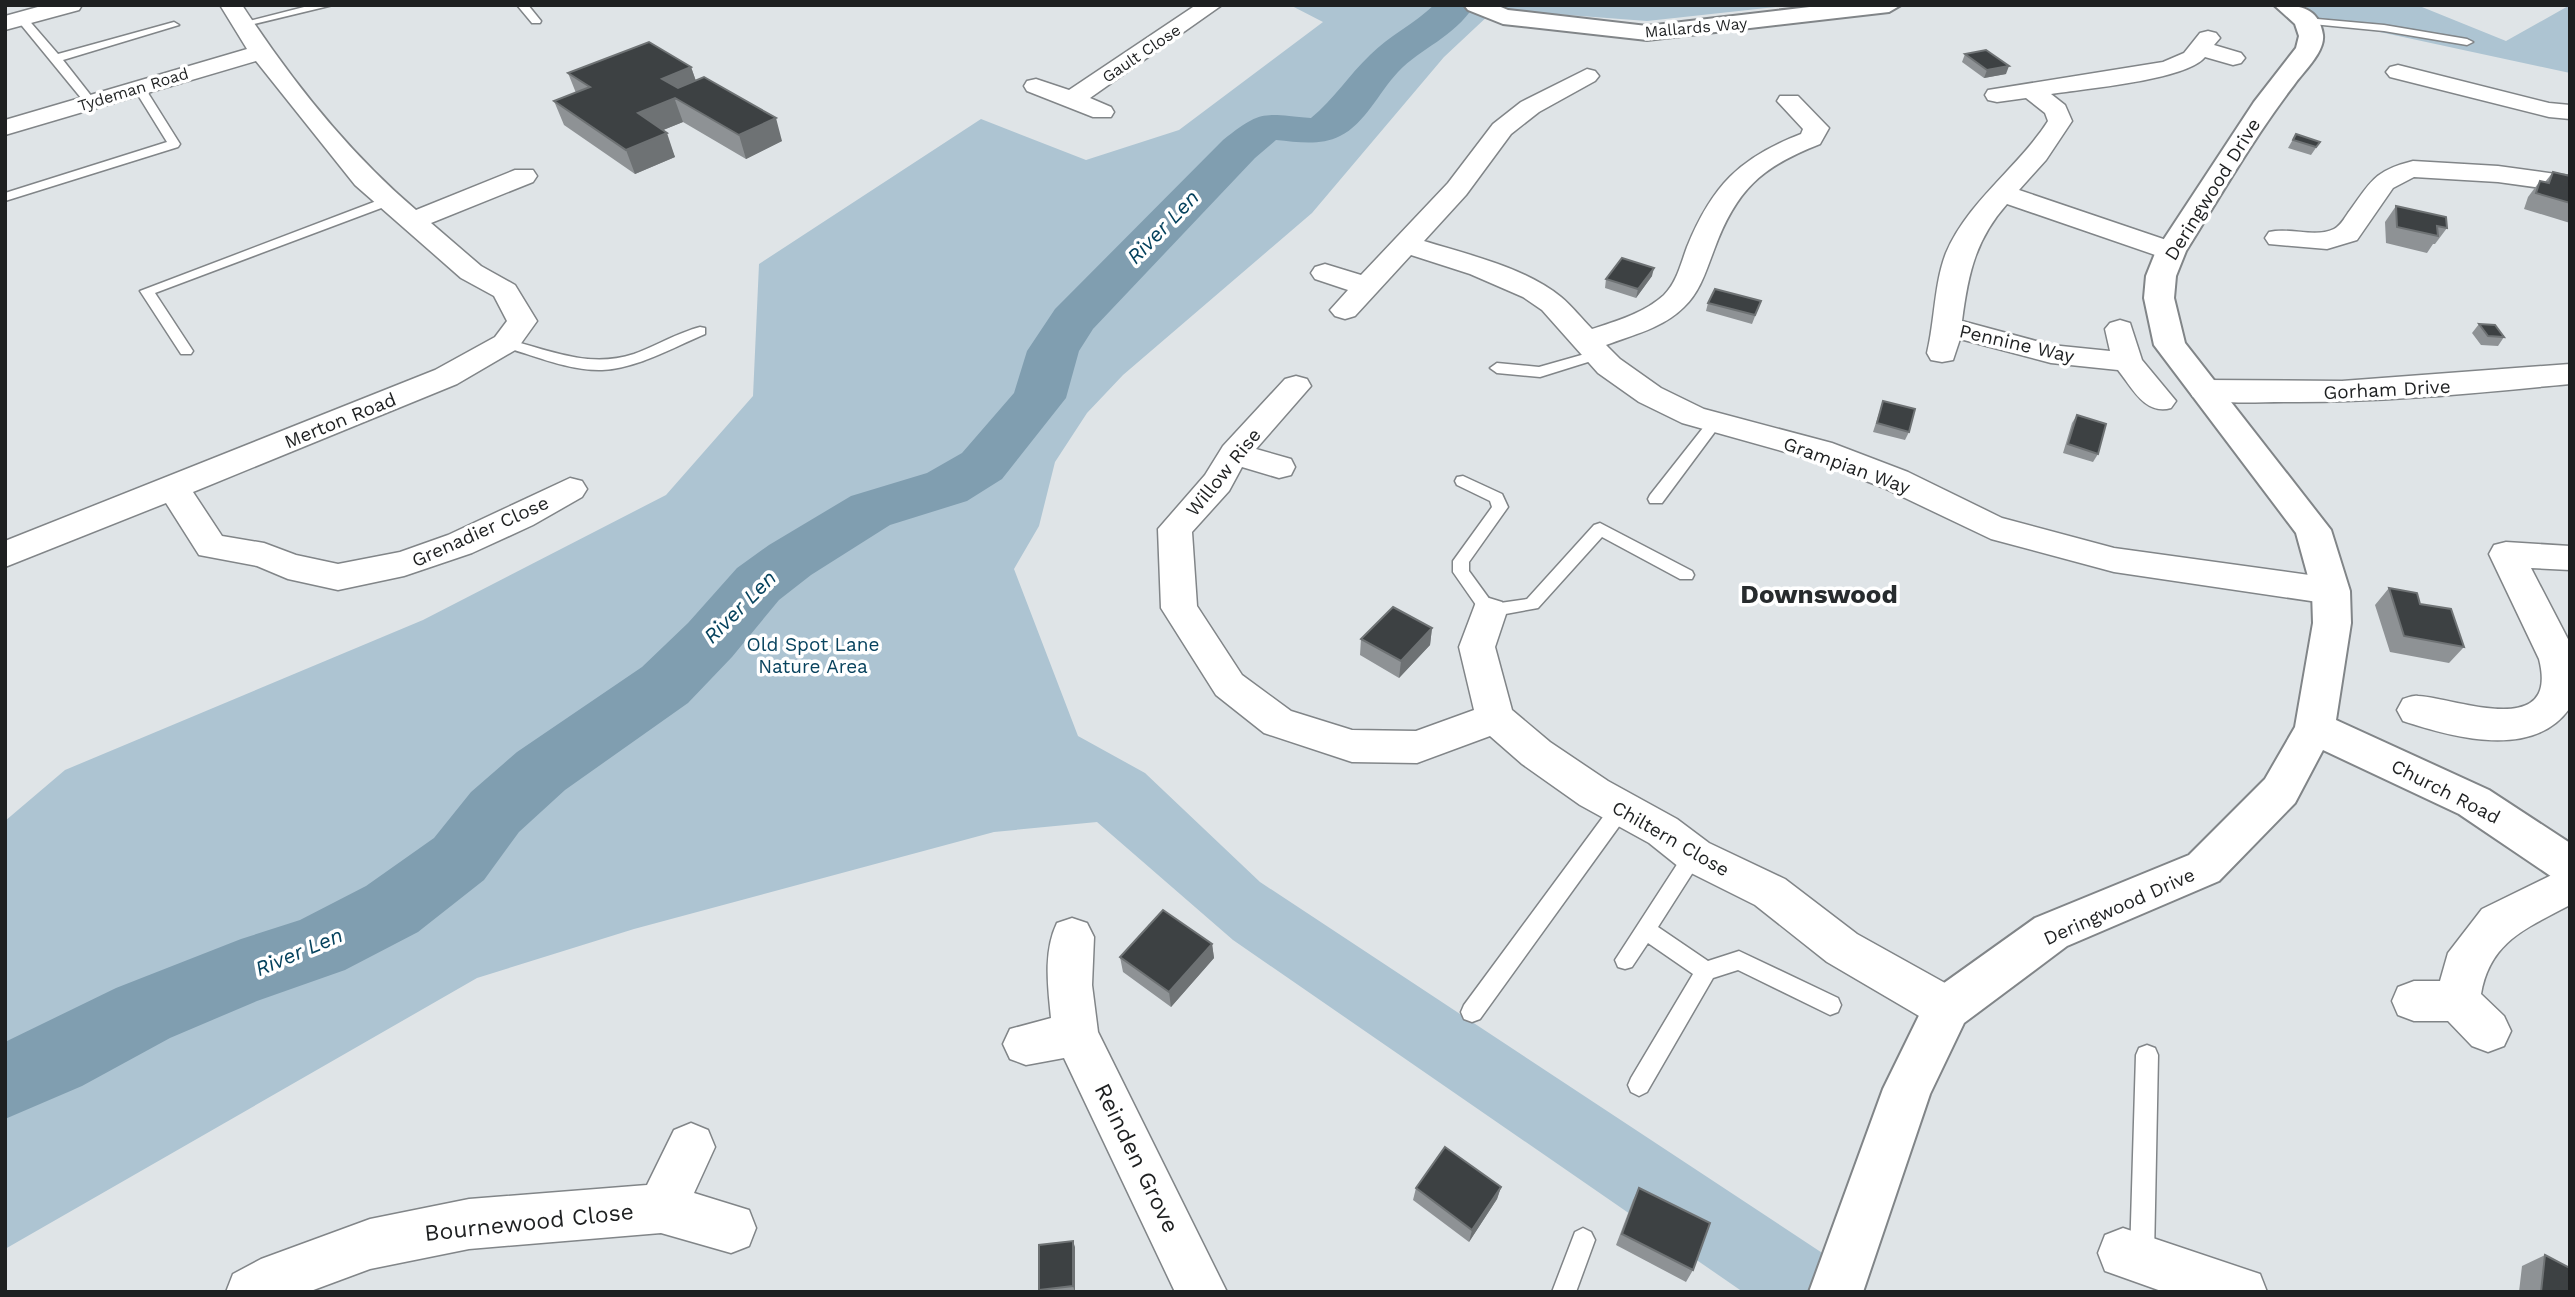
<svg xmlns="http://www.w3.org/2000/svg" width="2575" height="1297" font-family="'Work Sans',sans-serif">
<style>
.green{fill:#adc4d2}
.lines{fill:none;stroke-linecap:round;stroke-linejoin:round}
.river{fill:#809eb0;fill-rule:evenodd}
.service-casing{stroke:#818588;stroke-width:3}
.minor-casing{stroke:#818588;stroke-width:3}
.tertiary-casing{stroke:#818588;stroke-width:4}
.service{fill:#fff;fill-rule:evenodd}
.minor{fill:#fff;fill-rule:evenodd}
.tertiary{fill:#fff;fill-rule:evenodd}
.wall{fill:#8e9295}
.shaded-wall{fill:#6e7274}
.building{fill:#3d4143;stroke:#6e7274;stroke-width:2}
.labels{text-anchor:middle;stroke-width:7;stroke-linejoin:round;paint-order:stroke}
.far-street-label{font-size:16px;fill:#1e2021;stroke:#fff}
.street-label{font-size:19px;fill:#1e2021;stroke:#fff}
.park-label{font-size:19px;fill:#08435e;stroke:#fff}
.water-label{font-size:21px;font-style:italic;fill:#05425d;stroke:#fff}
.near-street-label{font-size:23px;fill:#1e2021;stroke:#fff}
.district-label{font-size:26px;font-weight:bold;fill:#272b2d;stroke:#fff}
</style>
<rect width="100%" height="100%" fill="#dfe4e7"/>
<path class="green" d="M 1290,5 L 1483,5 L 1491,13 L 1444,57 L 1312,213 L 1123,375 L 1087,413 L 1055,462 L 1039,526 L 1014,569 L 1078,736 L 1145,773 L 1260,882 L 1845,1268 L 1837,1292 L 1743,1292 L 1233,940 L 1097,822 L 994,832 L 634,929 L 477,978 L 5,1249 L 5,821 L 65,770 L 423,620 L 666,495 L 753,396 L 759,264 L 981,119 L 1086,160 L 1179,130 L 1323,22 Z
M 1492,5 L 1793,5 L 1647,21 L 1513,11 Z
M 2305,5 L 2417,5 L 2506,41 L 2570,5 L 2570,73 L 2315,18 Z"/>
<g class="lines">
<path class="river" d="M 1434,5 L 1475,5 C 1452,39 1422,47 1398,72 C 1379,92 1365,124 1340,136 C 1320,146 1298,142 1276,140 L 1255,158 L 1093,329 L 1079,351 L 1066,398 L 1002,479 L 967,501 L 890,525 L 811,575 L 779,600 L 732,657 L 688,703 L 565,790 L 519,832 L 484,880 L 418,932 L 345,970 L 257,1001 L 170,1038 L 82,1086 L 5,1119 L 5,1042 L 116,988 L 241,939 L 300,920 L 366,886 L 434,838 L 471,792 L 517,752 L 642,667 L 688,623 L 737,568 L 769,545 L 851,496 L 927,473 L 962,453 L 1014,393 L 1027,351 L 1055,309 L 1223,140 C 1262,109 1263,114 1311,118 C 1334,99 1349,75 1370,55 C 1389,36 1414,24 1434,5 Z"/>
<defs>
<path id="service" d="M 312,5 L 333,5 L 242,27 L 237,24 Z
M 517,5 L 528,5 L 541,21 L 540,23 L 532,23 Z
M 18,17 L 26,17 L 58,54 L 174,22 L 179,25 L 63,60 L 96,102 L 90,106 L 86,104 L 18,21 Z
M 2306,18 L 2384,25 L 2467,39 L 2473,42 L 2467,45 L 2384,31 L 2302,23 L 2302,19 Z
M 135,85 L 143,85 L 180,144 L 178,147 L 5,201 L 5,193 L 167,142 L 133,87 Z
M 387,197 L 393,201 L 392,204 L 155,293 L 193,351 L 191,354 L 181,354 L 140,291 Z
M 700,327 L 705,328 L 705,334 C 672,348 638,368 602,370 C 568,371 533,355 501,346 L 499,343 L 506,339 C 549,350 589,369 634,354 C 656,346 677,333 700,327 Z
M 1599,350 L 1606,354 L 1604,357 L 1540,377 L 1497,373 L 1490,368 L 1497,363 L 1539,367 Z
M 1715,417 L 1723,422 L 1720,425 L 1662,503 L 1650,503 L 1648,499 L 1650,495 L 1710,419 Z
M 1463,476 L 1502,494 L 1508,507 L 1469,562 L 1469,571 L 1493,604 L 1527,599 L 1594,525 L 1600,523 L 1692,571 L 1694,575 L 1692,579 L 1680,579 L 1602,537 L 1538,608 L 1489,617 L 1483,615 L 1453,572 L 1453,561 L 1492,507 L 1490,501 L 1457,485 L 1455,481 L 1457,477 Z
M 1621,800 L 1628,802 L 1631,808 L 1628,814 L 1480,1019 L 1472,1022 L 1464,1019 L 1461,1012 L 1464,1005 L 1614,802 Z
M 1694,847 L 1701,849 L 1704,855 L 1658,927 L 1708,961 L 1739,951 L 1838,998 L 1841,1005 L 1838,1012 L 1830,1015 L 1738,970 L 1713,978 L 1647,1092 L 1639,1096 L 1631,1092 L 1628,1085 L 1631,1078 L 1693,974 L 1648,943 L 1632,967 L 1625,969 L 1618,967 L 1615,960 L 1687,849 Z
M 2147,1045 L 2155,1048 L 2158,1055 L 2154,1256 L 2150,1264 L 2142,1268 L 2134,1264 L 2130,1256 L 2136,1055 L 2139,1048 Z
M 1583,1228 L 1591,1232 L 1595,1240 L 1576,1292 L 1552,1292 L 1575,1232 Z"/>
<path id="minor" d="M 45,5 L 82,5 L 79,10 L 5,30 L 5,16 Z
M 220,5 L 242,5 C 291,80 348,152 416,210 L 515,170 L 533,170 L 537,176 L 533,182 L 431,223 L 481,266 L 515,285 L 537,321 L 517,349 L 457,384 L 193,492 L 222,536 L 264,543 L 296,555 L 338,564 L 400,552 L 448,535 L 570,478 L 582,481 L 587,489 L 582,497 L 533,525 L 472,553 L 404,576 L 338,590 L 288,579 L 257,566 L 199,555 L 166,503 L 5,567 L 5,541 L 435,370 L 495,337 L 507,321 L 494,296 L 461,278 L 355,185 L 256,61 L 5,135 L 5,120 L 247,49 Z
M 1196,5 L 1222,5 L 1090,98 L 1111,107 L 1114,112 L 1111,117 L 1093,117 L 1027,91 L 1024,86 L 1027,81 L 1036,79 L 1069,90 Z
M 2208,31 L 2216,33 L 2220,38 L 2214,45 L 2241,53 L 2245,58 L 2241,63 L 2233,65 L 2205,57 C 2187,80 2083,89 2051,94 L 2065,105 L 2072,121 L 2046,160 L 2019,190 L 2181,245 L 2185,251 L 2181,257 L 2161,257 L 2007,204 C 1975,240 1968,275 1962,321 L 2051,345 L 2110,351 L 2105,329 L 2110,323 L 2120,320 L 2130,323 L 2142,360 L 2176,401 L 2171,408 C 2145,415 2133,389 2118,370 L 2051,363 L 1960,339 L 1953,360 L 1942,362 L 1931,360 L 1927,353 C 1935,320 1934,284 1946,253 C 1968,201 2018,168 2048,121 L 2045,113 L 2026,98 L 1997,102 L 1988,100 L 1985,95 L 1988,90 L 2163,62 L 2184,53 L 2200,33 Z
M 2398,65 L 2549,103 L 2570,105 L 2570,119 L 2549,117 L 2390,77 L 2386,72 L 2390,67 Z
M 1587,69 L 1595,71 L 1599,76 L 1595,81 L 1539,112 L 1511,134 L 1466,195 L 1424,241 C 1469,255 1524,267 1561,297 C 1572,306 1582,319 1592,329 C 1617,321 1644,313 1664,295 C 1677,282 1681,263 1687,247 C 1712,186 1739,158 1801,134 L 1803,129 L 1777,101 L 1780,96 L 1798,96 L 1829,128 L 1820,144 C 1761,167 1736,190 1714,250 C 1706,271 1700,292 1684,307 C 1663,328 1633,335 1606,345 L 1620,359 L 1661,388 L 1704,409 L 1832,443 L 1908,472 L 2002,518 L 2114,548 L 2331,578 L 2344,582 L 2349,591 L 2344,600 L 2331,604 L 2114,572 L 1991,539 L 1884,488 L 1810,459 L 1682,423 L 1639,402 L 1598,373 L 1542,310 L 1523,297 L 1470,274 L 1411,255 L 1355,316 L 1345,319 L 1335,316 L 1330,310 L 1348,290 L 1315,279 L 1311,273 L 1315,267 L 1325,264 L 1361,275 L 1448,183 L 1493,124 L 1521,102 Z
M 2413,161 L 2498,166 L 2570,176 L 2570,192 L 2498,182 L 2414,177 L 2393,188 L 2357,240 L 2327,249 L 2269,244 L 2265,238 L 2269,232 C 2290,227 2315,238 2334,229 C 2340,226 2344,219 2348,213 C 2371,182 2373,171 2413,161 Z
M 2570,364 L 2570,384 C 2475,393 2380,403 2284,402 C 2255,402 2222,405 2193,397 L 2189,390 L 2193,383 L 2204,380 L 2342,381 Z
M 1296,376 L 1307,379 L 1311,386 L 1256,449 L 1291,459 L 1295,467 L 1291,475 L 1279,478 L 1242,467 L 1229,491 L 1192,532 L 1197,606 L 1242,675 L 1291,711 L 1352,730 L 1416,731 L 1474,710 L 1459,647 L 1476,602 L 1489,598 L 1502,602 L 1507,611 L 1495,647 L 1512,710 L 1550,742 L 1608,781 L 1677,819 L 1709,843 L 1785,879 L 1857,934 L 1963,993 L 1969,1008 L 1963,1023 L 1947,1029 L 1931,1023 L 1827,962 L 1755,905 L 1679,867 L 1649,843 L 1580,805 L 1522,764 L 1490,736 L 1417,763 L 1352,762 L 1264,733 L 1216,695 L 1161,608 L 1158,529 L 1205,475 L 1223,446 L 1285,379 Z
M 2506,542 L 2570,546 L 2570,570 L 2531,568 L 2570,643 L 2569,709 C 2532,760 2452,737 2403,721 L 2397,710 L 2403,699 C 2407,698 2413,695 2418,696 C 2456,698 2560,741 2539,659 L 2489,554 L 2494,545 Z
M 2570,866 L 2570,905 C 2527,928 2490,941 2481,994 L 2504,1016 L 2511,1031 L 2504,1046 L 2488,1052 L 2472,1046 L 2448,1021 L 2414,1021 L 2398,1015 L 2392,1001 L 2398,987 L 2414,981 L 2440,981 L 2448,953 L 2482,909 Z
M 1072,918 L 1087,923 L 1094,937 L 1092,985 L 1098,1032 L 1227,1292 L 1175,1292 L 1064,1058 L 1026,1065 L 1010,1059 L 1003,1044 L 1010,1029 L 1051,1018 C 1048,987 1043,952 1057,923 Z
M 691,1123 L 708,1130 L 715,1147 L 694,1193 L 749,1210 L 756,1228 L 749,1246 L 731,1253 L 661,1233 L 469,1249 L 370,1269 L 308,1292 L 226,1292 L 233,1274 L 261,1259 L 370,1219 L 469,1199 L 647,1185 L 674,1130 Z
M 2123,1228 L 2260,1274 L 2267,1292 L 2164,1292 L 2105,1271 L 2098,1253 L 2105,1235 Z"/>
<path id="tertiary" d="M 1464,5 L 1496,5 L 1508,10 L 1647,26 L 1826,5 L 1901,5 L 1889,12 L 1647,40 L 1503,24 L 1468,10 Z
M 2274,5 C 2297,5 2319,6 2323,35 C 2325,52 2303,72 2294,85 C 2254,137 2221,195 2186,251 L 2176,276 L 2174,298 L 2185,343 L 2331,530 L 2350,591 L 2351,623 L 2336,720 L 2489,790 L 2570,843 L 2570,885 L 2555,879 L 2459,814 L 2323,750 L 2295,803 L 2219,881 L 2067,946 L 1964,1023 L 1930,1094 L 1863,1292 L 1809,1292 L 1883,1089 L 1930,993 L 2035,918 L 2189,855 L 2265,779 L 2295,727 L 2313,623 L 2312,591 L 2296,533 L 2154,345 L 2144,298 L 2146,276 L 2156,251 L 2254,102 L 2296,48 L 2299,36 L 2295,24 Z"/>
</defs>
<use href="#service" class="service-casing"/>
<use href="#minor" class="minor-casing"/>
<use href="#tertiary" class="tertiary-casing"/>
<use href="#service" class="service"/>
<use href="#minor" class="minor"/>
<use href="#tertiary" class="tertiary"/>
</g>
<path class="wall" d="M 1965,54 L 2006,74 L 1984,78 L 1962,62 Z
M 691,67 L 696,81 L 782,141 L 746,159 L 683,122 L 663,130 L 675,157 L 635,174 L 564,125 L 554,101 L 576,93 L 568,73 Z
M 2296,134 L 2320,142 L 2311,155 L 2288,148 Z
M 2553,172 L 2570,176 L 2570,223 L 2524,209 L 2528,197 L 2540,181 L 2545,182 Z
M 2396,206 L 2447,228 L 2435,244 L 2433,244 L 2427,253 L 2386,243 L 2385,222 Z
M 1652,276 L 1636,298 L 1605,288 L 1606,279 Z
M 1761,301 L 1752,324 L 1706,311 L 1708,303 Z
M 2479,324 L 2504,337 L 2498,346 L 2481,345 L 2472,333 Z
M 1883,401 L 1909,432 L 1905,440 L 1873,432 Z
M 2077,415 L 2098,454 L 2093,462 L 2063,453 L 2072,423 Z
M 2389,588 L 2420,604 L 2464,647 L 2449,663 L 2390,652 L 2375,605 Z
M 1432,628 L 1430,645 L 1399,678 L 1360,655 L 1361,639 Z
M 1212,944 L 1214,958 L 1171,1007 L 1123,972 L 1120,957 Z
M 1501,1187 L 1497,1199 L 1469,1242 L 1413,1200 L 1416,1188 Z
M 1639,1188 L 1693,1270 L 1686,1282 L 1616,1245 L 1633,1200 Z
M 1075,1247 L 1075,1292 L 1039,1292 L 1039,1290 Z
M 2545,1255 L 2570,1292 L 2519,1292 L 2522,1266 Z"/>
<path class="shaded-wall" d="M 2009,66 L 2006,74 L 1984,78 L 1987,70 Z
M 691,67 L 699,90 L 675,100 L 683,122 L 646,137 L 638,113 L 662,79 Z
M 776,118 L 782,141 L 746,159 L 739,135 Z
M 667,133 L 675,157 L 635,174 L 626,150 Z
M 1654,268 L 1652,276 L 1636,298 L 1638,289 Z
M 1432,628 L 1430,645 L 1399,678 L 1401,661 Z
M 1212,944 L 1214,958 L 1171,1007 L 1169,992 Z
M 1501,1187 L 1497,1199 L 1469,1242 L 1472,1230 Z
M 1073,1241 L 1075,1247 L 1075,1292 L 1073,1286 Z"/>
<path class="building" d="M 649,42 L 691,67 L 662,79 L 678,88 L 704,77 L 776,118 L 739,135 L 675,98 L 638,113 L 667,133 L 626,150 L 554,101 L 590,87 L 568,73 Z
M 1986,50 L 2009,66 L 1987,70 L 1965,54 Z
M 2296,134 L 2320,142 L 2316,147 L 2293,140 Z
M 2553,172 L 2570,176 L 2570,203 L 2536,193 L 2540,181 L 2549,183 Z
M 2396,206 L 2446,217 L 2447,228 L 2437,226 L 2438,236 L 2397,227 Z
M 1622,258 L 1654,268 L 1638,289 L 1606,279 Z
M 1715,289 L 1761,301 L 1755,315 L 1708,303 Z
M 2479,324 L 2495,325 L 2504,337 L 2488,336 Z
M 1883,401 L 1915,409 L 1909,432 L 1877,423 Z
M 2077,415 L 2106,424 L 2098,454 L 2068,444 Z
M 2389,588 L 2417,593 L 2420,604 L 2451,609 L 2464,647 L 2404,636 Z
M 1393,607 L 1432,628 L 1401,661 L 1361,639 Z
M 1163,910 L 1212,944 L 1169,992 L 1120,957 Z
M 1445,1147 L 1501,1187 L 1472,1230 L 1416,1188 Z
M 1639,1188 L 1710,1223 L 1693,1270 L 1622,1234 Z
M 1073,1241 L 1073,1286 L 1039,1290 L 1039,1245 Z
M 2545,1255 L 2570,1268 L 2570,1292 L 2541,1292 Z"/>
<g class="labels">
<g class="far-street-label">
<text transform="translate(1696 27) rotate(-5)" y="6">Mallards Way</text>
<text transform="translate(1141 53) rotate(-34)" y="6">Gault Close</text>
<text transform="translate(133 89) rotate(-17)" y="6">Tydeman Road</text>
</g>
<g class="street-label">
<text transform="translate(2212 189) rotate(-58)" y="7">Deringwood Drive</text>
<text transform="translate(2017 343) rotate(13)" y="7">Pennine Way</text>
<text transform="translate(2387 389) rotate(-3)" y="7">Gorham Drive</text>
<text transform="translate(340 420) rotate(-22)" y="7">Merton Road</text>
<text transform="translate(1847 465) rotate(20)" y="7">Grampian Way</text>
<text transform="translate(1223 472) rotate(-51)" y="7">Willow Rise</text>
<text transform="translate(480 531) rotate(-24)" y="7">Grenadier Close</text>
<text transform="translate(2446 791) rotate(27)" y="7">Church Road</text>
<text transform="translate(1671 838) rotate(30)" y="7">Chiltern Close</text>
<text transform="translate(2119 906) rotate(-24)" y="7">Deringwood Drive</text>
</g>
<g class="park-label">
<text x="813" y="651">Old Spot Lane<tspan x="813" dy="22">Nature Area</tspan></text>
</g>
<g class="water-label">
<text transform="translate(1163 227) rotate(-46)" y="7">River Len</text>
<text transform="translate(740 607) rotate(-45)" y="7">River Len</text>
<text transform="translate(299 952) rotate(-23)" y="7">River Len</text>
</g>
<g class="near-street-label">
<text transform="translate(1137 1158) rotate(64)" y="8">Reinden Grove</text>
<text transform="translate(529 1222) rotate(-6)" y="8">Bournewood Close</text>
</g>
<g class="district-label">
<text x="1819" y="603">Downswood</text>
</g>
</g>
<rect width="2575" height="1297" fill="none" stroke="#1e2021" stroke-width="14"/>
</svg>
